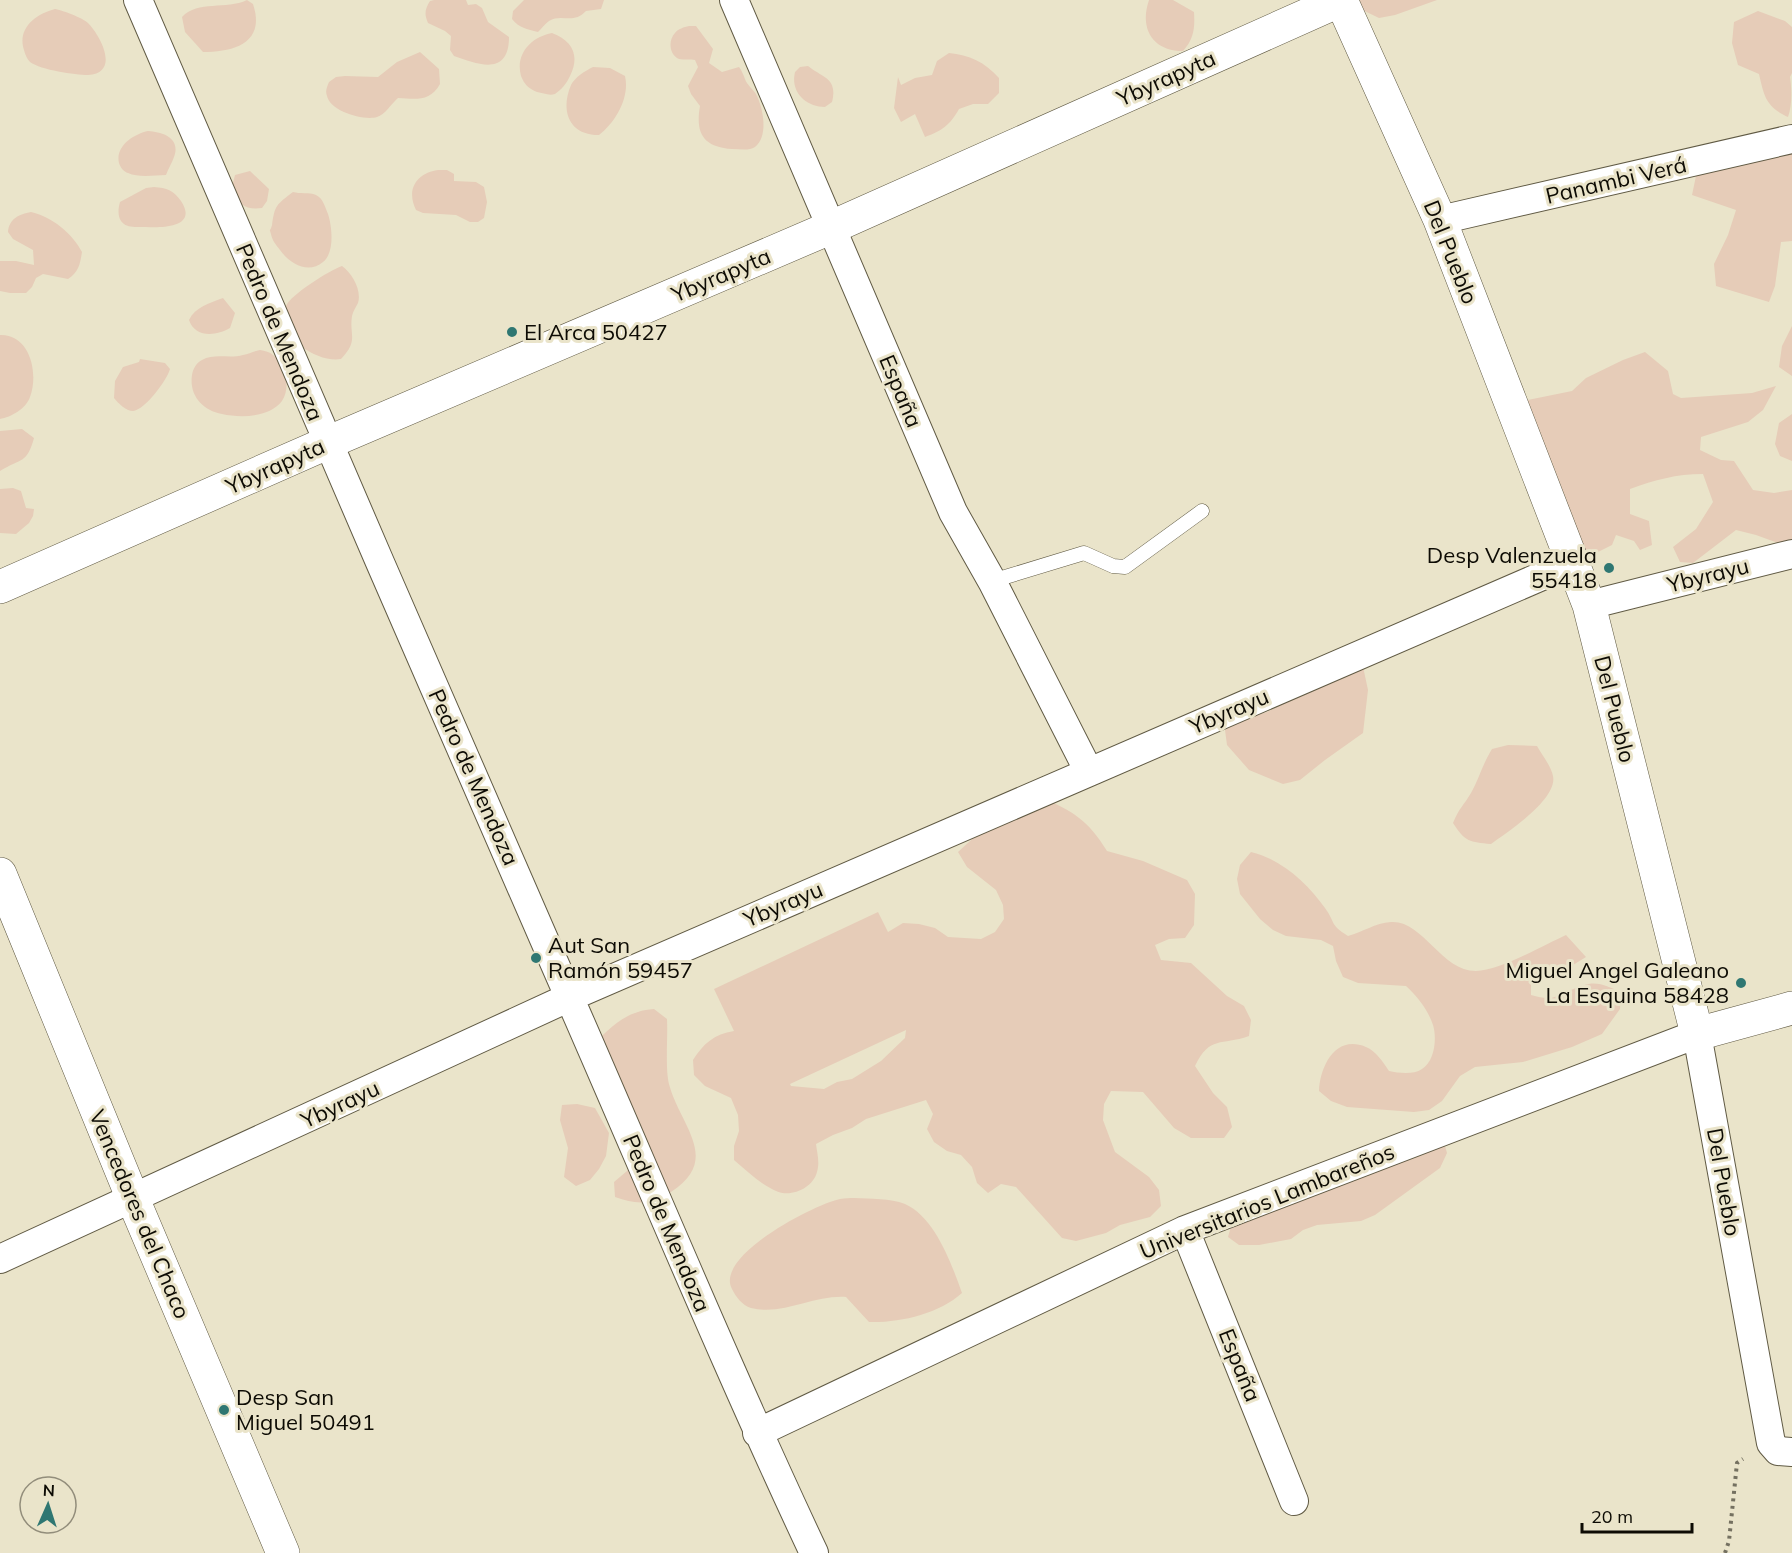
<svg xmlns="http://www.w3.org/2000/svg" width="1792" height="1553" font-family="Mulish,sans-serif">
<style>
.green{fill:#e6ccb8;fill-rule:evenodd}
.lines{fill:none;stroke-linecap:round;stroke-linejoin:round}
.service-casing{stroke:#605a44;stroke-width:15}
.minor-casing{stroke:#605a44;stroke-width:30}
.tertiary-casing{stroke:#605a44;stroke-width:34}
.path{stroke:#747060;stroke-width:4;stroke-dasharray:3 4.5;stroke-linecap:butt}
.service{stroke:#fff;stroke-width:14}
.minor{stroke:#fff;stroke-width:28}
.tertiary{stroke:#fff;stroke-width:33}
.poi-dot{fill:#2f7772;stroke:#eae4ca;stroke-width:2}
.labels{text-anchor:middle;stroke-width:6;stroke-linejoin:round;paint-order:stroke}
.street-label{font-size:22px;fill:#0d0b04;stroke:#eae4ca}
.poi-label{font-size:22px;fill:#0d0b04;stroke:#eae4ca;text-anchor:start}
</style>
<rect width="100%" height="100%" fill="#eae4ca"/>
<path class="green" d="M 247,0 L 253,4 C 266,43 234,52 203,52 L 185,32 L 182,17 C 198,0 226,10 247,0 Z
M 434,0 L 466,0 L 468,5 L 476,4 L 482,8 L 488,22 L 509,37 C 509,76 479,65 454,56 L 450,50 L 451,36 L 445,31 L 428,23 C 424,14 425,9 430,1 Z
M 524,0 L 604,0 L 601,9 L 586,11 C 573,25 562,13 549,21 C 545,24 541,29 538,32 C 527,29 519,28 512,19 L 513,11 Z
M 1149,0 L 1173,0 L 1194,12 C 1195,28 1194,39 1183,51 C 1153,51 1139,29 1149,0 Z
M 1345,0 L 1437,0 L 1395,15 L 1379,18 L 1346,2 Z
M 55,9 C 62,10 83,18 88,23 C 100,35 121,73 88,75 C 75,75 41,70 30,62 C 27,59 25,54 24,50 C 17,29 35,14 55,9 Z
M 1758,11 L 1785,21 L 1792,27 L 1792,73 L 1790,77 C 1792,90 1792,106 1788,117 C 1766,107 1764,96 1759,74 L 1738,65 L 1732,43 L 1734,22 Z
M 689,26 L 696,26 L 713,49 L 709,63 L 722,72 L 739,67 C 742,71 743,74 745,79 C 747,85 753,89 756,94 C 763,107 769,136 755,147 C 749,151 740,149 732,149 C 704,147 695,134 700,106 L 691,94 L 688,86 L 698,67 L 695,60 C 691,59 684,60 679,59 C 669,55 668,40 675,33 C 678,29 684,27 689,26 Z
M 552,33 C 573,41 580,56 570,76 C 567,83 561,90 555,94 C 549,96 543,93 537,92 C 529,89 524,84 521,76 C 515,54 531,37 552,33 Z
M 420,52 L 439,69 L 440,84 C 430,102 416,99 398,98 C 391,104 385,115 377,117 C 363,121 330,111 327,96 C 325,91 327,87 329,82 L 336,77 L 345,76 L 378,77 L 397,62 Z
M 949,53 C 969,55 985,62 999,78 L 999,93 L 988,104 L 973,104 L 959,109 C 950,125 942,131 925,137 L 915,114 L 901,122 L 894,108 L 898,77 L 901,85 L 915,78 L 932,75 L 937,61 Z
M 808,66 C 823,78 838,78 832,102 L 825,107 C 806,107 790,92 795,72 L 800,67 Z
M 593,67 L 610,68 L 625,76 C 630,97 616,122 599,135 C 569,135 560,111 571,85 C 575,77 585,71 593,67 Z
M 148,131 C 163,132 181,138 174,157 C 172,163 168,169 166,175 C 155,175 139,178 128,173 C 124,172 120,167 119,163 C 115,146 134,134 148,131 Z
M 1792,153 L 1792,241 L 1781,242 L 1775,286 L 1769,302 L 1716,286 L 1714,264 L 1728,235 L 1736,210 L 1692,195 L 1696,176 L 1719,166 Z
M 438,170 L 447,170 L 454,174 L 454,181 L 476,182 L 484,187 L 487,202 L 484,218 L 478,222 L 470,222 L 456,215 L 423,213 L 416,210 C 406,190 416,173 438,170 Z
M 250,171 L 269,189 L 267,201 L 262,208 C 246,210 239,205 231,191 L 235,175 Z
M 154,187 C 167,188 173,190 181,201 C 198,227 164,228 146,227 C 140,227 129,228 124,224 C 117,219 118,209 120,202 L 146,188 Z
M 293,192 C 300,194 309,192 316,195 C 323,198 325,207 328,214 C 332,226 335,253 323,262 C 308,275 289,263 280,250 C 276,245 272,240 271,234 C 269,227 270,233 272,225 C 275,205 276,205 293,192 Z
M 31,212 C 51,216 73,234 82,252 C 80,264 79,272 68,279 L 43,274 L 36,278 L 32,287 L 26,293 L 10,293 L 0,291 L 0,261 L 16,261 L 34,265 L 33,250 L 13,239 L 8,232 C 9,219 19,214 31,212 Z
M 342,266 C 352,273 362,290 358,303 C 356,307 353,311 352,316 C 349,336 359,340 341,359 C 315,363 276,335 286,306 C 290,295 330,270 342,266 Z
M 223,298 L 235,313 L 230,328 C 216,336 195,338 189,320 C 195,307 210,303 223,298 Z
M 1792,326 L 1792,376 L 1779,367 L 1782,346 Z
M 0,335 C 30,334 39,373 30,397 C 26,409 11,417 0,419 Z
M 260,350 C 265,351 270,352 273,355 C 286,364 291,388 282,401 C 269,418 240,418 222,414 C 202,410 189,395 192,375 C 193,369 196,363 202,360 C 214,353 230,359 243,355 C 249,354 254,351 260,350 Z
M 1645,352 L 1668,371 L 1673,394 L 1681,398 L 1752,393 L 1776,386 L 1763,410 L 1748,422 L 1701,437 L 1700,450 L 1721,460 L 1734,461 L 1753,490 L 1774,493 L 1792,490 L 1792,548 L 1756,535 L 1736,530 L 1693,563 L 1680,562 L 1673,547 L 1696,529 L 1713,502 L 1703,474 C 1676,474 1655,480 1630,489 L 1630,514 L 1649,521 L 1652,545 L 1640,550 L 1634,541 L 1616,535 L 1612,545 L 1594,554 L 1579,553 L 1523,401 L 1572,391 L 1586,378 L 1623,360 Z
M 140,359 L 165,363 L 170,369 C 167,380 145,410 133,411 C 126,411 118,403 114,398 L 115,381 L 123,367 L 139,362 Z
M 1792,414 L 1792,461 L 1780,456 L 1775,444 L 1779,423 Z
M 22,429 L 34,438 C 27,464 21,458 0,471 L 0,431 Z
M 13,488 L 21,491 L 26,508 L 34,509 L 33,516 L 29,523 L 16,534 L 0,533 L 0,489 Z
M 1362,662 L 1368,690 L 1363,733 L 1325,760 L 1300,780 L 1283,784 L 1249,770 L 1227,745 L 1225,730 L 1236,721 L 1267,712 L 1282,704 L 1294,689 Z
M 1508,745 L 1537,746 C 1542,755 1551,766 1553,776 C 1558,799 1508,832 1491,844 C 1470,842 1465,842 1453,823 C 1459,808 1464,805 1471,793 C 1479,779 1483,763 1492,749 Z
M 1040,797 C 1073,811 1088,820 1107,851 L 1143,861 L 1187,880 L 1195,894 L 1194,925 L 1185,938 L 1169,939 L 1155,945 L 1161,960 L 1191,963 L 1227,996 L 1244,1006 L 1251,1020 L 1249,1036 C 1221,1046 1210,1035 1195,1066 L 1213,1093 L 1227,1107 L 1232,1127 L 1224,1138 L 1191,1138 L 1174,1128 L 1143,1092 L 1111,1091 L 1104,1104 L 1103,1120 L 1115,1152 L 1149,1177 L 1159,1190 L 1161,1206 L 1150,1217 L 1120,1225 L 1106,1233 L 1076,1241 L 1062,1238 L 1016,1187 L 1001,1184 L 988,1193 L 977,1183 L 972,1167 L 961,1155 L 947,1151 L 934,1142 L 927,1129 L 933,1114 L 926,1100 L 866,1119 L 852,1128 L 833,1135 L 816,1144 C 817,1153 820,1162 817,1172 C 813,1188 791,1198 776,1191 C 760,1184 747,1171 734,1160 L 734,1146 L 739,1131 L 738,1115 L 731,1098 L 705,1086 L 694,1075 L 693,1060 C 703,1044 714,1034 734,1031 L 714,989 L 878,912 L 888,932 L 903,923 L 919,924 L 935,928 L 948,937 L 981,939 L 995,932 L 1004,919 L 1003,905 L 996,890 L 967,867 L 958,852 L 994,819 ZM 906,1030 L 905,1038 L 881,1061 L 852,1079 L 837,1082 L 824,1089 L 791,1086 L 790,1084 Z
M 1251,852 C 1281,859 1307,883 1325,908 C 1336,923 1329,924 1348,936 C 1363,932 1375,923 1391,922 C 1423,920 1441,971 1476,971 C 1499,971 1544,945 1566,935 L 1586,957 L 1573,965 L 1544,969 L 1531,978 L 1531,995 C 1561,1004 1563,989 1589,984 C 1600,982 1611,988 1621,992 L 1620,1009 L 1602,1034 L 1572,1047 L 1523,1062 L 1475,1067 L 1460,1076 L 1442,1101 L 1429,1110 L 1414,1112 L 1347,1107 L 1331,1101 L 1319,1091 C 1320,1067 1335,1034 1366,1047 C 1376,1051 1383,1062 1389,1071 C 1399,1073 1413,1075 1422,1069 C 1435,1061 1437,1038 1433,1025 C 1428,1010 1418,997 1406,986 L 1358,983 L 1343,977 L 1336,961 L 1333,946 L 1321,940 L 1286,936 L 1273,930 L 1260,919 L 1240,894 L 1237,879 L 1240,865 Z
M 654,1009 L 667,1019 C 668,1037 665,1068 669,1084 C 680,1126 722,1159 671,1192 C 651,1205 637,1205 615,1197 L 614,1182 L 627,1171 L 634,1159 L 586,1052 C 607,1031 623,1011 654,1009 Z
M 577,1104 L 595,1108 L 609,1133 L 606,1156 L 599,1169 L 590,1180 L 576,1186 L 564,1177 L 568,1148 L 560,1120 L 562,1105 Z
M 1443,1139 L 1447,1153 L 1440,1168 L 1375,1215 L 1361,1221 L 1317,1225 L 1303,1230 L 1291,1239 L 1259,1245 L 1239,1245 L 1228,1237 L 1232,1223 Z
M 854,1198 C 871,1199 890,1198 905,1204 C 935,1217 952,1265 962,1293 C 939,1314 899,1323 869,1322 L 846,1297 C 813,1295 783,1316 751,1308 C 742,1305 736,1297 732,1289 C 714,1256 815,1204 840,1199 C 845,1198 850,1198 854,1198 Z"/>
<g class="lines">
<defs>
<path id="service" d="M 992,581 L 1084,553 L 1113,566 L 1125,567 L 1202,511"/>
<path id="minor" d="M 138,0 C 279,331 423,662 567,992 C 649,1179 727,1368 814,1553
M 734,0 L 953,512 L 992,581 L 1089,772
M 1440,220 L 1792,139
M 1589,605 L 1792,554
M 1185,1230 L 1294,1501
M 0,1259 L 570,997 L 1572,563
M 757,1433 L 1185,1230 L 1697,1034 L 1771,1443 L 1778,1451 L 1792,1452"/>
<path id="tertiary" d="M 1341,0 L 1440,220 L 1589,605 L 1697,1034 L 1792,1008
M 0,587 L 327,443 L 832,227 L 1341,0
M 0,874 L 133,1199 L 283,1553"/>
</defs>
<use href="#service" class="service-casing"/>
<use href="#minor" class="minor-casing"/>
<use href="#tertiary" class="tertiary-casing"/>
<path class="path" d="M 1725,1553 L 1729,1541 L 1737,1463 L 1743,1459"/>
<use href="#service" class="service"/>
<use href="#minor" class="minor"/>
<use href="#tertiary" class="tertiary"/>
</g>
<g class="poi-dot">
<circle cx="512" cy="332" r="6"/>
<circle cx="1609" cy="568" r="6"/>
<circle cx="536" cy="958" r="6"/>
<circle cx="1741" cy="983" r="6"/>
<circle cx="224" cy="1410" r="6"/>
</g>
<g class="labels">
<g class="street-label">
<text transform="translate(1166 78) rotate(-24)" y="8">Ybyrapyta</text>
<text transform="translate(1616 180) rotate(-13)" y="8">Panambi Verá</text>
<text transform="translate(1451 252) rotate(68)" y="8">Del Pueblo</text>
<text transform="translate(721 275) rotate(-23)" y="8">Ybyrapyta</text>
<text transform="translate(280 332) rotate(67)" y="8">Pedro de Mendoza</text>
<text transform="translate(901 391) rotate(67)" y="8">España</text>
<text transform="translate(275 466) rotate(-24)" y="8">Ybyrapyta</text>
<text transform="translate(1708 575) rotate(-14)" y="8">Ybyrayu</text>
<text transform="translate(1615 709) rotate(76)" y="8">Del Pueblo</text>
<text transform="translate(1229 711) rotate(-23)" y="8">Ybyrayu</text>
<text transform="translate(474 777) rotate(66)" y="8">Pedro de Mendoza</text>
<text transform="translate(783 904) rotate(-23)" y="8">Ybyrayu</text>
<text transform="translate(340 1104) rotate(-25)" y="8">Ybyrayu</text>
<text transform="translate(1724 1182) rotate(80)" y="8">Del Pueblo</text>
<text transform="translate(1267 1201) rotate(-22)" y="8">Universitarios Lambareños</text>
<text transform="translate(140 1214) rotate(67)" y="8">Vencedores del Chaco</text>
<text transform="translate(667 1223) rotate(67)" y="8">Pedro de Mendoza</text>
<text transform="translate(1240 1365) rotate(68)" y="8">España</text>
</g>
<g class="poi-label">
<text x="524" y="340">El Arca 50427</text>
<text x="1597" y="563" text-anchor="end">Desp Valenzuela<tspan x="1597" dy="25">55418</tspan></text>
<text x="548" y="953">Aut San<tspan x="548" dy="25">Ramón 59457</tspan></text>
<text x="1729" y="978" text-anchor="end">Miguel Angel Galeano<tspan x="1729" dy="25">La Esquina 58428</tspan></text>
<text x="236" y="1405">Desp San<tspan x="236" dy="25">Miguel 50491</tspan></text>
</g>
</g>
<g transform="translate(48 1505) rotate(3)"><circle r="28" fill="#eae4ca" stroke="#928d7b" stroke-width="1.5"/>
<path d="M0-4.5L10 22L0 15L-10 22Z" fill="#2f7772"/>
<text y="-9" font-size="16" font-weight="bold" text-anchor="middle" fill="#0d0b04">N</text>
</g>
<path d="M1582 1523v9h110v-9" fill="none" stroke="#0d0b04" stroke-width="3"/>
<text x="1591" y="1523" font-size="18" fill="#0d0b04" stroke="#eae4ca" stroke-width="4.5" paint-order="stroke">20 m</text>
</svg>
